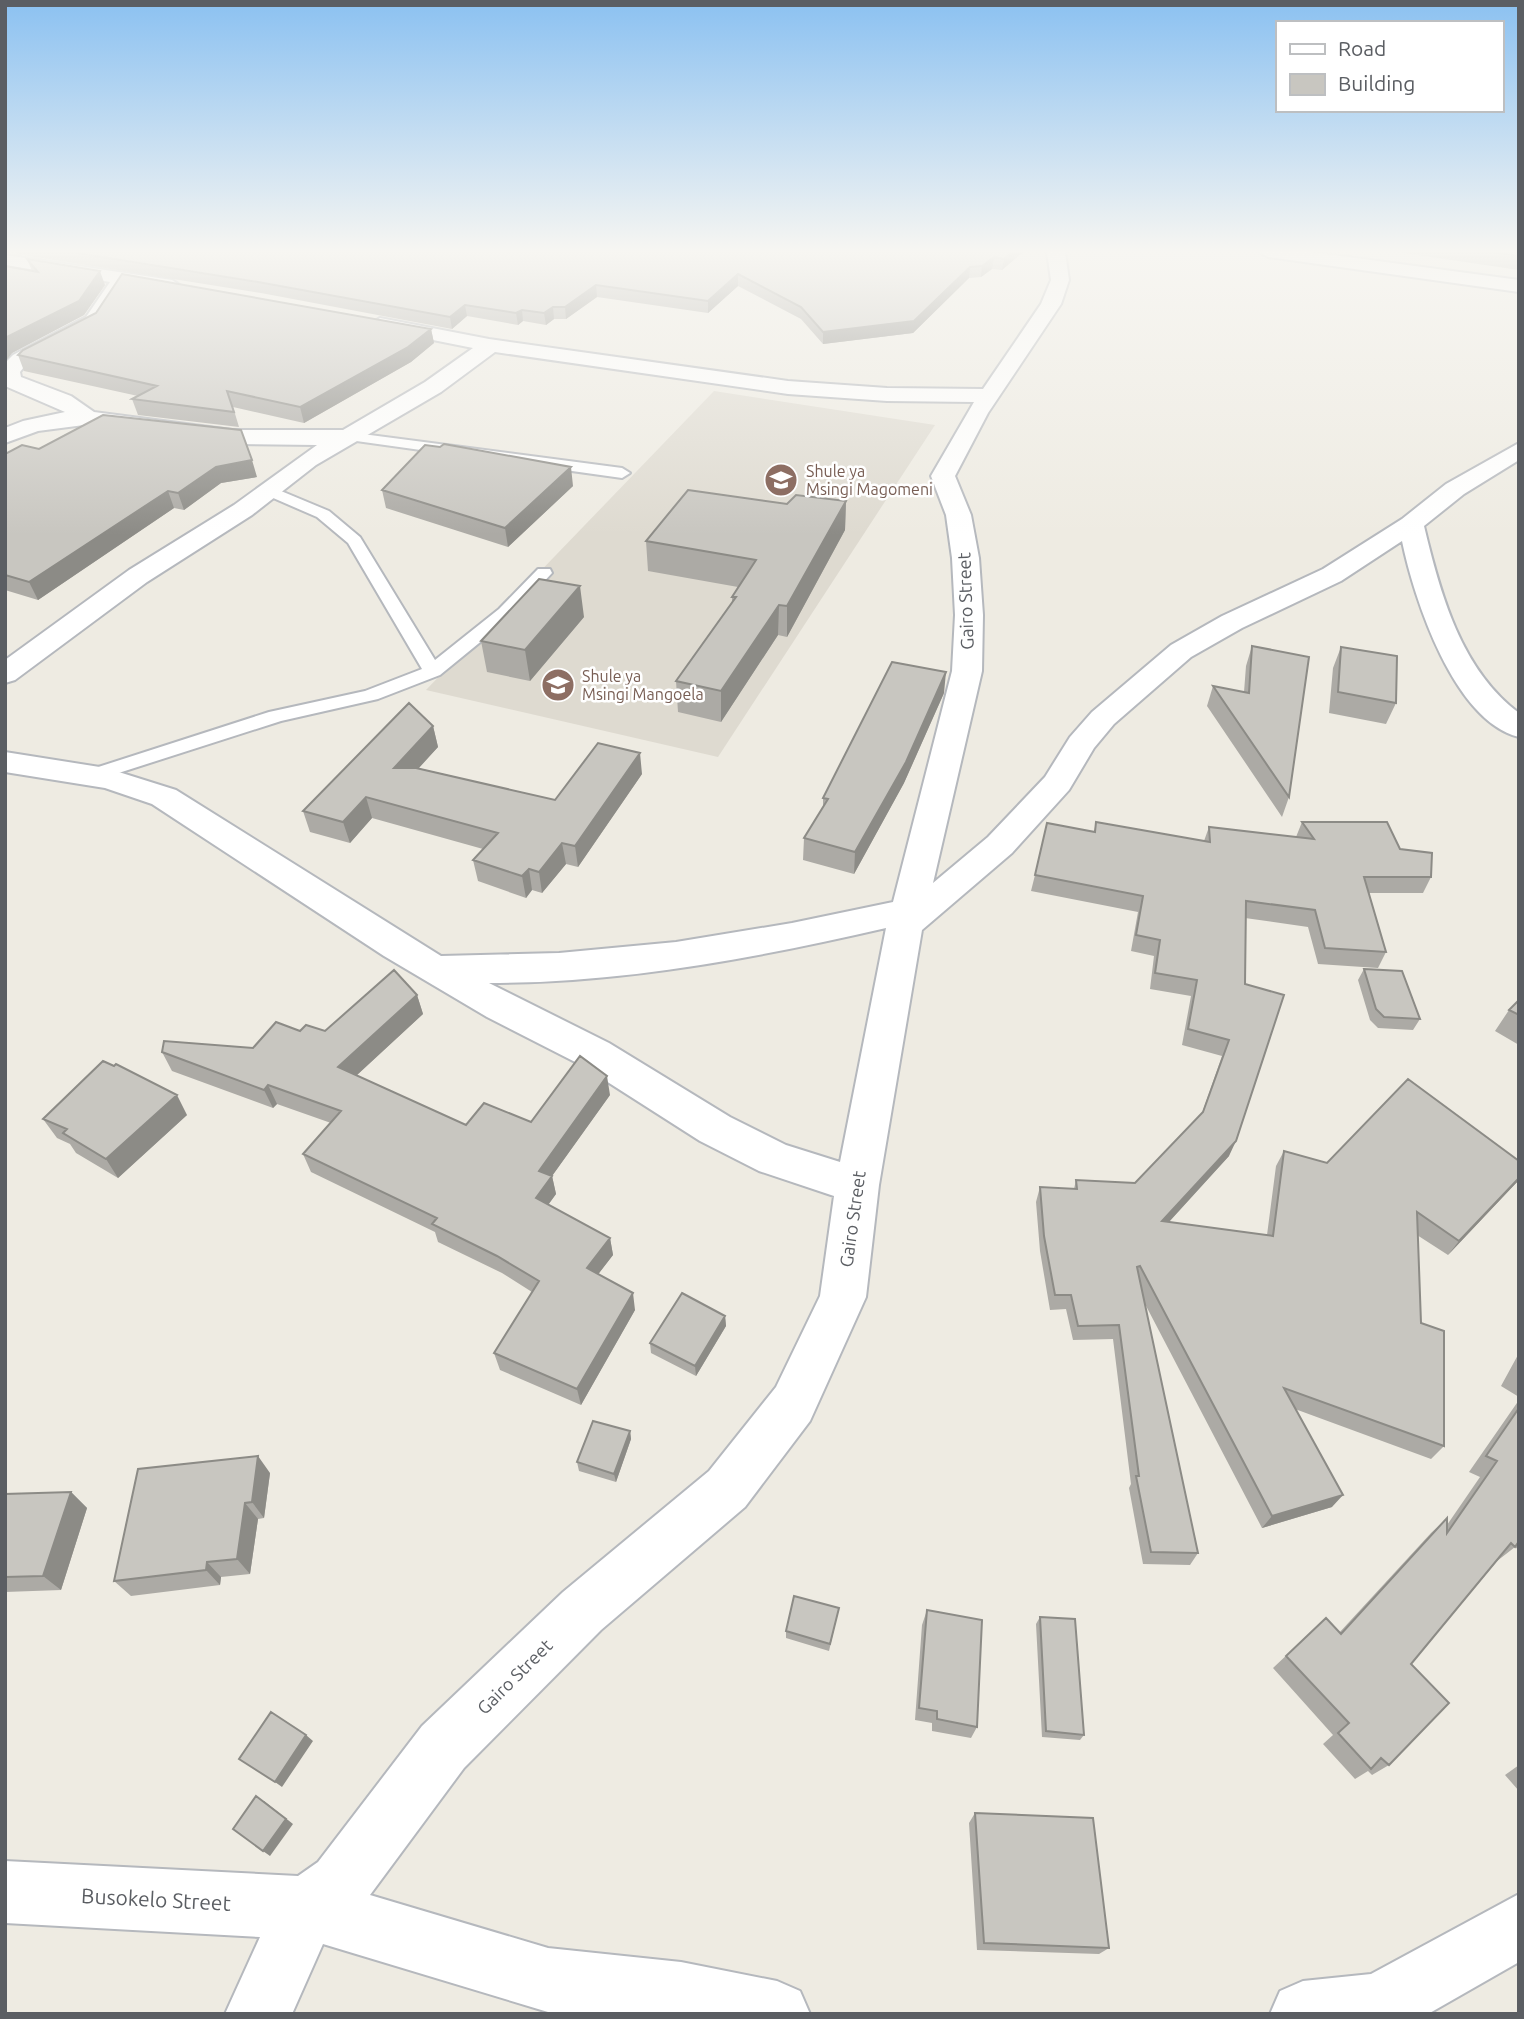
<svg xmlns="http://www.w3.org/2000/svg" width="1524" height="2019" font-family="Ubuntu,sans-serif">
<style>
.education{fill:#dedad0}
.lines{fill:none;stroke-linecap:round;stroke-linejoin:round}
.service-casing{stroke:#b5b8bd;stroke-width:4}
.minor-casing{stroke:#b5b8bd;stroke-width:4}
.tertiary-casing{stroke:#b5b8bd;stroke-width:4}
.service{fill:#fff;fill-rule:evenodd}
.minor{fill:#fff;fill-rule:evenodd}
.tertiary{fill:#fff;fill-rule:evenodd}
.wall{fill:#acaaa5}
.shaded-wall{fill:#8c8b86}
.building{fill:#c8c6c0;stroke:#8c8b86;stroke-width:2}
.labels{text-anchor:middle;stroke-width:5;stroke-linejoin:round;paint-order:stroke}
.far-education-label{font-size:16px;fill:#785e54;stroke:#fff;text-anchor:start}
.street-label{font-size:18px;fill:#5b5e63;stroke:#fff}
.near-street-label{font-size:21px;fill:#5b5e63;stroke:#fff}
</style>
<rect width="100%" height="100%" fill="#eeebe2"/>
<path class="education" d="M 714,391 L 935,425 L 718,757 L 426,690 Z"/>
<g class="lines">
<defs>
<path id="service" d="M 347,432 L 622,468 L 630,473 L 622,478 L 342,439 L 340,436 Z
M 269,486 L 329,511 L 360,537 L 435,660 L 499,609 L 538,569 L 550,569 L 552,573 L 511,617 L 440,675 L 378,699 L 281,721 L 103,778 L 89,778 L 86,774 L 89,770 L 269,712 L 365,691 L 422,669 L 348,543 L 317,517 L 264,494 L 261,491 Z"/>
<path id="minor" d="M 1047,252 L 1065,252 L 1069,280 L 1061,304 L 988,413 L 955,476 L 971,515 L 979,558 L 983,615 L 982,671 L 933,883 L 988,837 L 1045,777 L 1070,737 L 1092,712 L 1171,645 L 1222,616 L 1323,569 L 1402,519 L 1446,484 L 1519,443 L 1519,460 L 1464,494 L 1424,526 C 1440,593 1461,670 1519,713 L 1519,737 C 1454,721 1414,599 1402,541 L 1341,581 L 1242,628 L 1191,657 L 1114,724 L 1094,748 L 1069,790 L 1012,853 L 922,930 L 879,1185 L 866,1297 L 810,1421 L 745,1507 L 601,1630 L 464,1768 L 370,1895 L 548,1948 L 681,1962 L 777,1981 L 800,1991 L 810,2014 L 548,2012 L 323,1944 L 292,2014 L 225,2014 L 260,1937 L 5,1923 L 5,1861 L 298,1876 L 318,1862 L 422,1726 L 563,1592 L 709,1471 L 776,1387 L 820,1296 L 834,1196 L 759,1171 L 700,1141 L 581,1065 L 487,1017 L 384,956 L 152,804 L 105,788 L 5,772 L 5,752 L 106,768 L 176,790 L 441,956 L 559,953 L 676,942 L 792,923 L 893,902 L 952,671 L 955,615 L 952,558 L 946,515 L 931,476 L 974,402 L 887,401 L 788,394 L 495,352 L 441,392 L 316,465 L 252,515 L 147,582 L 15,680 L 5,683 L 5,660 L 129,570 L 234,505 L 317,445 L 232,444 L 84,425 L 38,431 L 5,443 L 5,428 L 23,421 L 65,412 L 5,386 L 5,363 L 13,355 L 86,317 L 110,282 L 5,265 L 5,255 L 172,280 L 181,286 L 172,292 L 127,285 L 100,325 L 27,363 L 20,372 L 21,377 L 71,396 L 94,412 L 232,430 L 343,430 L 425,382 L 473,348 L 373,328 L 370,324 L 380,318 L 489,339 L 788,381 L 887,388 L 983,389 L 1041,304 L 1051,280 ZM 886,928 L 840,1162 L 786,1145 L 730,1117 L 609,1043 L 489,983 C 623,983 756,958 886,928 Z
M 1519,1894 L 1519,1962 L 1428,2014 L 1270,2014 L 1280,1991 L 1303,1981 L 1371,1974 Z"/>
<path id="tertiary" d="M 1259,252 L 1311,252 L 1519,280 L 1519,292 L 1268,257 Z"/>
</defs>
<use href="#service" class="service-casing"/>
<use href="#minor" class="minor-casing"/>
<use href="#tertiary" class="tertiary-casing"/>
<use href="#service" class="service"/>
<use href="#minor" class="minor"/>
<use href="#tertiary" class="tertiary"/>
</g>
<path class="wall" d="M 16,252 L 1023,252 L 1002,270 L 992,269 L 981,277 L 969,278 L 913,333 L 823,344 L 801,319 L 738,286 L 708,313 L 597,297 L 566,319 L 554,319 L 546,325 L 523,321 L 518,325 L 467,316 L 452,329 L 261,293 L 17,254 Z
M 1397,252 L 1519,252 L 1519,270 Z
M 27,259 L 105,285 L 84,315 L 12,353 L 5,362 L 5,266 L 32,271 Z
M 431,329 L 434,343 L 411,362 L 304,423 L 233,407 L 239,427 L 138,415 L 132,399 L 138,396 L 24,371 L 18,355 Z
M 39,449 L 257,477 L 221,483 L 184,510 L 174,508 L 38,600 L 5,590 L 5,454 Z
M 573,486 L 508,547 L 386,508 L 382,490 Z
M 846,501 L 845,530 L 787,637 L 778,635 L 721,722 L 678,712 L 676,681 L 732,603 L 732,597 L 738,587 L 648,571 L 646,541 L 787,504 Z
M 584,617 L 530,681 L 487,672 L 481,641 Z
M 1252,646 L 1289,797 L 1282,817 L 1207,706 L 1213,686 L 1244,692 L 1246,666 Z
M 1341,647 L 1396,703 L 1386,724 L 1329,713 L 1333,668 Z
M 944,693 L 904,783 L 854,874 L 803,860 L 804,838 L 823,808 L 823,798 Z
M 433,726 L 438,747 L 418,768 L 555,800 L 642,774 L 578,867 L 566,864 L 542,893 L 532,890 L 526,898 L 478,881 L 473,860 L 483,849 L 372,818 L 350,843 L 310,832 L 303,811 Z
M 1096,822 L 1204,841 L 1209,827 L 1296,837 L 1302,822 L 1400,849 L 1431,877 L 1423,893 L 1369,893 L 1386,952 L 1378,968 L 1318,964 L 1308,927 L 1245,918 L 1229,1156 L 1169,1222 L 1267,1235 L 1276,1166 L 1284,1151 L 1327,1163 L 1519,1161 L 1519,1180 L 1448,1255 L 1417,1235 L 1421,1323 L 1444,1446 L 1431,1459 L 1295,1409 L 1332,1507 L 1262,1528 L 1144,1302 L 1198,1553 L 1190,1565 L 1143,1564 L 1129,1488 L 1131,1484 L 1113,1339 L 1073,1340 L 1066,1309 L 1050,1310 L 1040,1251 L 1036,1202 L 1040,1187 L 1074,1189 L 1076,1180 L 1135,1183 L 1202,1113 L 1222,1056 L 1182,1045 L 1191,996 L 1150,989 L 1154,956 L 1131,951 L 1138,912 L 1031,891 L 1035,875 L 1094,832 Z
M 1364,969 L 1420,1019 L 1413,1030 L 1378,1028 L 1370,1020 L 1358,980 Z
M 417,995 L 423,1014 L 356,1076 L 466,1125 L 531,1122 L 610,1095 L 552,1176 L 556,1194 L 548,1205 L 610,1238 L 613,1255 L 598,1274 L 635,1310 L 581,1405 L 500,1370 L 494,1353 L 532,1292 L 502,1273 L 438,1242 L 435,1232 L 311,1172 L 303,1154 L 331,1123 L 277,1104 L 273,1108 L 172,1071 L 162,1052 L 253,1048 L 300,1031 L 325,1031 Z
M 1519,1000 L 1519,1045 L 1495,1031 L 1509,1010 Z
M 187,1115 L 118,1178 L 76,1153 L 70,1144 L 57,1138 L 43,1119 Z
M 725,1316 L 726,1326 L 696,1376 L 651,1353 L 650,1343 Z
M 1519,1353 L 1519,1397 L 1501,1386 Z
M 1519,1400 L 1519,1550 L 1515,1547 L 1497,1561 L 1411,1664 L 1389,1765 L 1372,1775 L 1368,1771 L 1355,1779 L 1323,1744 L 1333,1735 L 1273,1668 L 1326,1618 L 1339,1633 L 1431,1533 L 1447,1518 L 1447,1525 L 1480,1477 L 1469,1472 Z
M 630,1431 L 631,1439 L 616,1482 L 579,1471 L 577,1462 Z
M 270,1473 L 264,1518 L 258,1519 L 250,1574 L 221,1577 L 220,1585 L 131,1596 L 114,1581 Z
M 71,1492 L 87,1508 L 61,1590 L 5,1592 L 5,1494 Z
M 839,1608 L 829,1651 L 786,1638 L 786,1631 Z
M 927,1610 L 977,1727 L 971,1738 L 932,1731 L 932,1723 L 915,1720 L 922,1625 Z
M 1040,1617 L 1084,1735 L 1080,1740 L 1042,1737 L 1036,1624 Z
M 1519,1765 L 1519,1791 L 1505,1775 Z
M 975,1813 L 1109,1948 L 1099,1954 L 977,1950 L 969,1823 Z"/>
<path class="shaded-wall" d="M 1012,252 L 1023,252 L 1002,270 L 1004,259 Z
M 994,257 L 992,269 L 981,277 L 982,266 Z
M 970,267 L 969,278 L 913,333 L 823,344 L 823,332 Z
M 100,271 L 105,285 L 84,315 L 12,353 L 5,362 L 5,338 Z
M 738,274 L 738,286 L 708,313 L 708,301 Z
M 596,285 L 597,297 L 566,319 L 565,307 Z
M 465,305 L 467,316 L 452,329 L 450,317 Z
M 553,307 L 554,319 L 546,325 L 544,313 Z
M 522,310 L 523,321 L 518,325 L 516,313 Z
M 431,329 L 434,343 L 411,362 L 304,423 L 300,407 Z
M 252,460 L 257,477 L 221,483 L 184,510 L 178,493 L 216,467 Z
M 571,467 L 573,486 L 508,547 L 505,528 Z
M 168,491 L 174,508 L 38,600 L 29,582 Z
M 846,501 L 845,530 L 787,637 L 787,606 Z
M 580,586 L 584,617 L 530,681 L 525,650 Z
M 779,605 L 778,635 L 721,722 L 721,691 Z
M 946,672 L 944,693 L 904,783 L 854,874 L 855,852 Z
M 433,726 L 438,747 L 400,789 L 394,768 Z
M 640,753 L 642,774 L 578,867 L 575,846 Z
M 366,797 L 372,818 L 350,843 L 343,822 Z
M 562,843 L 566,864 L 542,893 L 539,872 Z
M 529,869 L 532,890 L 526,898 L 522,876 Z
M 417,995 L 423,1014 L 345,1086 L 338,1067 Z
M 607,1076 L 610,1095 L 552,1176 L 556,1194 L 540,1216 L 536,1198 L 539,1171 Z
M 268,1085 L 277,1104 L 273,1108 L 264,1090 Z
M 177,1095 L 187,1115 L 118,1178 L 106,1159 Z
M 1236,1141 L 1229,1156 L 1156,1236 L 1162,1221 Z
M 1519,1178 L 1519,1180 L 1516,1183 L 1448,1255 L 1459,1241 Z
M 610,1238 L 613,1255 L 590,1285 L 587,1268 Z
M 633,1293 L 635,1310 L 581,1405 L 577,1389 Z
M 725,1316 L 726,1326 L 696,1376 L 695,1366 Z
M 630,1431 L 631,1439 L 616,1482 L 614,1474 Z
M 258,1456 L 270,1473 L 264,1518 L 252,1502 Z
M 71,1492 L 87,1508 L 61,1590 L 43,1576 Z
M 1343,1495 L 1332,1507 L 1262,1528 L 1272,1516 Z
M 245,1503 L 258,1519 L 250,1574 L 237,1559 Z
M 207,1562 L 221,1577 L 220,1585 L 206,1570 Z
M 306,1735 L 313,1741 L 282,1787 L 275,1782 Z
M 264,1801 L 293,1824 L 270,1856 L 263,1851 Z"/>
<path class="building" d="M 71,252 L 1012,252 L 1004,259 L 994,257 L 982,266 L 970,267 L 914,321 L 823,332 L 801,307 L 738,274 L 708,301 L 596,285 L 565,307 L 553,307 L 544,313 L 522,310 L 516,313 L 465,305 L 450,317 L 258,282 Z
M 1491,252 L 1519,252 L 1519,256 Z
M 27,259 L 100,271 L 79,301 L 5,338 L 5,266 L 38,272 Z
M 122,274 L 431,329 L 408,347 L 300,407 L 227,391 L 234,412 L 132,399 L 157,386 L 18,355 L 23,350 L 96,313 Z
M 103,415 L 241,430 L 252,460 L 216,467 L 178,493 L 168,491 L 29,582 L 5,575 L 5,454 L 22,445 L 39,449 Z
M 444,444 L 571,467 L 505,528 L 382,490 L 425,445 L 440,447 Z
M 688,490 L 787,504 L 796,495 L 846,501 L 787,606 L 779,605 L 721,691 L 676,681 L 736,597 L 732,597 L 756,560 L 646,541 Z
M 539,579 L 580,586 L 525,650 L 481,641 Z
M 1252,646 L 1309,657 L 1289,797 L 1213,686 L 1249,693 Z
M 1341,647 L 1397,656 L 1396,703 L 1338,692 Z
M 892,662 L 946,672 L 906,762 L 855,852 L 804,838 L 828,799 L 823,798 Z
M 409,703 L 433,726 L 394,768 L 416,768 L 555,800 L 598,743 L 640,753 L 575,846 L 562,843 L 539,872 L 529,869 L 522,876 L 473,860 L 498,833 L 366,797 L 343,822 L 303,811 Z
M 1096,822 L 1210,842 L 1209,827 L 1314,839 L 1302,822 L 1387,822 L 1400,849 L 1432,853 L 1431,877 L 1364,877 L 1386,952 L 1325,948 L 1315,910 L 1246,901 L 1245,984 L 1284,995 L 1236,1141 L 1162,1221 L 1273,1236 L 1284,1151 L 1327,1163 L 1408,1079 L 1519,1161 L 1519,1178 L 1459,1241 L 1417,1212 L 1421,1323 L 1444,1331 L 1444,1446 L 1284,1388 L 1343,1495 L 1272,1516 L 1140,1266 L 1137,1267 L 1198,1553 L 1151,1552 L 1136,1476 L 1139,1476 L 1119,1325 L 1078,1326 L 1071,1295 L 1055,1295 L 1044,1236 L 1040,1187 L 1077,1189 L 1076,1180 L 1135,1183 L 1203,1112 L 1229,1040 L 1188,1029 L 1197,980 L 1155,973 L 1160,940 L 1136,935 L 1143,896 L 1035,875 L 1047,823 L 1095,832 Z
M 1364,969 L 1402,971 L 1420,1019 L 1384,1017 L 1376,1009 Z
M 394,970 L 417,995 L 338,1067 L 466,1125 L 484,1103 L 531,1122 L 580,1056 L 607,1076 L 539,1171 L 552,1176 L 536,1198 L 610,1238 L 587,1268 L 633,1293 L 577,1389 L 494,1353 L 539,1281 L 497,1256 L 432,1224 L 437,1218 L 303,1154 L 341,1111 L 268,1085 L 264,1090 L 162,1052 L 164,1041 L 253,1048 L 276,1022 L 300,1031 L 306,1025 L 325,1031 Z
M 1519,1000 L 1519,1015 L 1509,1010 Z
M 103,1061 L 114,1066 L 116,1064 L 177,1095 L 106,1159 L 63,1133 L 67,1129 L 43,1119 Z
M 682,1293 L 725,1316 L 695,1366 L 650,1343 Z
M 1519,1408 L 1519,1541 L 1515,1547 L 1511,1543 L 1411,1664 L 1449,1703 L 1389,1765 L 1381,1758 L 1371,1769 L 1338,1733 L 1349,1723 L 1286,1656 L 1326,1618 L 1341,1634 L 1447,1518 L 1447,1533 L 1497,1461 L 1486,1456 Z
M 593,1421 L 630,1431 L 614,1474 L 577,1462 Z
M 258,1456 L 252,1502 L 245,1503 L 237,1559 L 207,1562 L 206,1570 L 114,1581 L 138,1469 Z
M 71,1492 L 43,1576 L 5,1577 L 5,1494 Z
M 794,1596 L 839,1608 L 830,1644 L 786,1631 Z
M 927,1610 L 982,1620 L 977,1727 L 937,1719 L 937,1711 L 919,1708 Z
M 1040,1617 L 1075,1619 L 1084,1735 L 1046,1731 Z
M 271,1712 L 306,1735 L 275,1782 L 239,1759 Z
M 256,1796 L 286,1819 L 263,1851 L 233,1829 Z
M 975,1813 L 1093,1818 L 1109,1948 L 984,1943 Z"/>
<linearGradient id="sky" x2="0" y2="1"><stop stop-color="#8bc1f1"/><stop offset="0.47" stop-color="#f7f6f2"/><stop offset="1" stop-color="#f7f6f2" stop-opacity="0"/></linearGradient>
<rect width="1524" height="535" fill="url(#sky)"/>
<defs>
<symbol id="school-disc" viewBox="-11 -11 22 22"><circle r="9.5" fill="#8d6e63" stroke="#fff"/><path d="M0-5L7-2L0 1L-7-2ZM-4 1L0 2.5L4 1V4Q0 6-4 4Z" fill="#fff"/></symbol>
</defs>
<g fill-rule="evenodd">
<use href="#school-disc" x="762" y="461" width="38" height="38"/>
<use href="#school-disc" x="539" y="666" width="38" height="38"/>
</g>
<g class="labels">
<g class="far-education-label">
<text x="806" y="477">Shule ya<tspan x="806" dy="18">Msingi Magomeni</tspan></text>
<text x="582" y="682">Shule ya<tspan x="582" dy="18">Msingi Mangoela</tspan></text>
</g>
<g class="street-label">
<text transform="translate(966 601) rotate(-92)" y="6">Gairo Street</text>
<text transform="translate(853 1219) rotate(-82)" y="6">Gairo Street</text>
<text transform="translate(515 1677) rotate(-45)" y="6">Gairo Street</text>
</g>
<g class="near-street-label">
<text transform="translate(156 1900) rotate(3)" y="7">Busokelo Street</text>
</g>
</g>
<rect width="1524" height="2019" fill="none" stroke="#5b5e63" stroke-width="14"/>
<rect x="1276" y="21" width="228" height="91" fill="#ffffff" stroke="#bdbfc1" stroke-width="2"/>
<rect x="1290" y="44" width="35" height="10" fill="#ffffff" stroke="#bdbfc1" stroke-width="2"/>
<text x="1338" y="56" font-size="21" fill="#5b5e63">Road</text>
<rect x="1290" y="74" width="35" height="21" fill="#c8c6c0" stroke="#bdbfc1" stroke-width="2"/>
<text x="1338" y="91" font-size="21" fill="#5b5e63">Building</text>
</svg>
